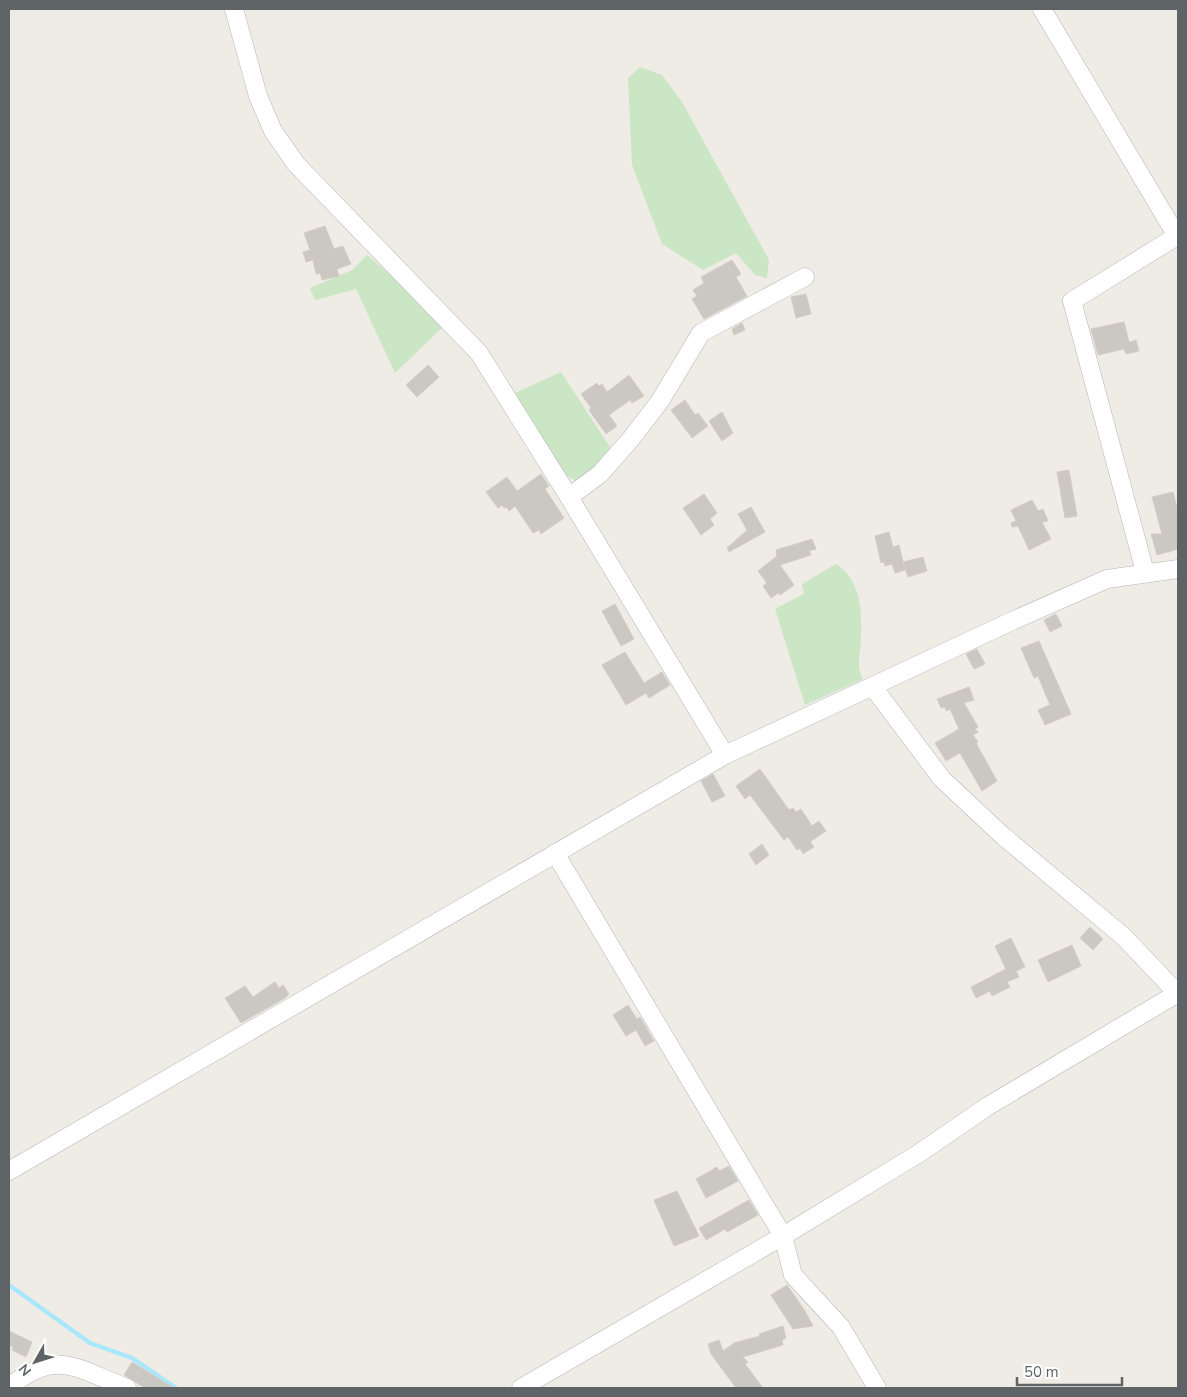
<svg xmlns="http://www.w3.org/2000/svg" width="1187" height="1397" font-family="'Nunito Sans',sans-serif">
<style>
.green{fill:#cae6c4}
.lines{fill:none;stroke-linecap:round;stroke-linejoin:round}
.stream{stroke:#a9e7fc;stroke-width:4.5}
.building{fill:#cbc7c3;stroke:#d4cdc5}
.minor-casing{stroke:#b1b5b8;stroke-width:19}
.minor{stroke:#fff;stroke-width:18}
</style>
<rect width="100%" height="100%" fill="#efece6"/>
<path class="green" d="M 640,67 L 662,75 L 682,102 L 769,260 L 767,278 L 755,275 L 736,253 L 703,270 L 662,244 L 632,165 L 628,78 Z
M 367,255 L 411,292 L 443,327 L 395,373 L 356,289 L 315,300 L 310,288 L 352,270 Z
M 561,372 L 612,450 L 588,475 L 576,481 L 566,475 L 515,393 Z
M 836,564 C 861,580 862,610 861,637 C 861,653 855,665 863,679 L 805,705 L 775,609 L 804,594 L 802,584 Z"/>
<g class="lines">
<path class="stream" d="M 9,1285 L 90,1343 L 132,1358 L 176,1388"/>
</g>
<path class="building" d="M 325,226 L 334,249 L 343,246 L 351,264 L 337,269 L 339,276 L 322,280 L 320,273 L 316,274 L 313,260 L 306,262 L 303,252 L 310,250 L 304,233 Z
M 732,260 L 741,274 L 736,277 L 747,296 L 704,319 L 692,299 L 697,296 L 693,290 L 704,283 L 701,277 Z
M 806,294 L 811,314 L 796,318 L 791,297 Z
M 1124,322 L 1129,342 L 1136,340 L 1139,351 L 1126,354 L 1124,349 L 1098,355 L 1091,329 Z
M 742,323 L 745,330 L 734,335 L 732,329 Z
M 428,365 L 439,377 L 417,397 L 406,385 Z
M 629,375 L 644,396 L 632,403 L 630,400 L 609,415 L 617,426 L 606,434 L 589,410 L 591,408 L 581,394 L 597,383 L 599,386 L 602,384 L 607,392 Z
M 685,400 L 695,415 L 698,413 L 708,426 L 692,438 L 671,410 Z
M 722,412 L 733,433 L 722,441 L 709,421 Z
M 1069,470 L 1077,516 L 1065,518 L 1057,472 Z
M 541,474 L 549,486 L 545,489 L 564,518 L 541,534 L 539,530 L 533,533 L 515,506 L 509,511 L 507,507 L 504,508 L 502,505 L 498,508 L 486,492 L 507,477 L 517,491 Z
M 1173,492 L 1178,511 L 1178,549 L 1157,555 L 1151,534 L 1162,534 L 1152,497 Z
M 704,494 L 717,513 L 710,519 L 714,525 L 701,535 L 683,508 Z
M 1032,500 L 1038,511 L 1043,509 L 1048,521 L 1042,522 L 1051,539 L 1029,550 L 1018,526 L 1012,527 L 1011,523 L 1016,521 L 1011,510 Z
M 751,507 L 765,532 L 729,552 L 727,548 L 747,530 L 738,514 Z
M 889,532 L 893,547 L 899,545 L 905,570 L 895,573 L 892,564 L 885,566 L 884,562 L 881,563 L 875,536 Z
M 812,539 L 816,549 L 809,551 L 811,555 L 780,565 L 794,585 L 780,595 L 778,593 L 771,598 L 763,586 L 767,583 L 758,571 L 777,556 L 776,550 Z
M 923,557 L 927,571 L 908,577 L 903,562 Z
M 615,604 L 634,639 L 621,646 L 602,611 Z
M 1056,614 L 1062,626 L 1050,632 L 1044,620 Z
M 1039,641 L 1071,714 L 1045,725 L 1038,710 L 1050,705 L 1038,676 L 1034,678 L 1021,648 Z
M 977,649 L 985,664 L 974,669 L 966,654 Z
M 625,652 L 644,683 L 662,672 L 670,685 L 649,698 L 646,693 L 626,705 L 602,665 Z
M 969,687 L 974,700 L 964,703 L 978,727 L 975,729 L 978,732 L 973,735 L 978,742 L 976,743 L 997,781 L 982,791 L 960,753 L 946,761 L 935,743 L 959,729 L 950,709 L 946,711 L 945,707 L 941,708 L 937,699 Z
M 760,769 L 789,810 L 793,808 L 796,812 L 801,809 L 812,826 L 819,821 L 826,831 L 810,842 L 814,847 L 803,854 L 800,848 L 797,850 L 788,837 L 784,840 L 750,795 L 745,799 L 736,786 Z
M 713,774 L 725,796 L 712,802 L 701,781 Z
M 762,844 L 769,855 L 756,865 L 749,854 Z
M 1090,927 L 1103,939 L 1093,950 L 1080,938 Z
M 1011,938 L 1025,967 L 1016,971 L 1019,977 L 1007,982 L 1010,987 L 992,996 L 990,991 L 976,998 L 971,987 L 1006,969 L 995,946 Z
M 1072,945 L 1081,966 L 1048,982 L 1038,960 Z
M 275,982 L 279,988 L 283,985 L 289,994 L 285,998 L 241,1023 L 225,998 L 245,986 L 253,997 Z
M 628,1005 L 637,1019 L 640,1017 L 654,1041 L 645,1046 L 636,1030 L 626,1036 L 613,1015 Z
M 729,1166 L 738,1181 L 706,1198 L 696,1179 L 717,1167 L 719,1171 Z
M 677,1191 L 699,1236 L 674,1246 L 654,1200 Z
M 749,1200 L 758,1215 L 727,1232 L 725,1229 L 706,1240 L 699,1228 Z
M 787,1285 L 805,1311 L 813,1326 L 793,1329 L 771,1295 Z
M 783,1326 L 786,1338 L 782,1340 L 783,1345 L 743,1357 L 748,1362 L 745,1364 L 763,1388 L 736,1388 L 711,1354 L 708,1344 L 719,1340 L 723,1351 L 734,1343 L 760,1336 L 759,1334 Z
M 9,1331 L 32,1342 L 26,1357 L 12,1350 L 13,1347 L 9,1345 Z
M 132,1362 L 174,1388 L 145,1388 L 124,1375 Z"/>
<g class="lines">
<defs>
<path id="minor" d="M 234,9 L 258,96 L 273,131 L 296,164 L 479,353 L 569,497 L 725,755
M 1042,9 L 1178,238
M 569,497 L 600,474 L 630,440 L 660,401 L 701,333 L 805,277
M 1145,572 L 1072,301 L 1177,236
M 873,687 L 942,779 L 1003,836 L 1124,937 L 1178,994
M 555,853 L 783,1236 L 793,1275 L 841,1327 L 877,1388
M 9,1171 L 725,755 L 1012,621 L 1107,579 L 1178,569
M 9,1387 C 57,1348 75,1368 127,1388
M 521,1388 L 783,1236 L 918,1154 L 988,1106 L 1178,993"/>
</defs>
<use href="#minor" class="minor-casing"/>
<use href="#minor" class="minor"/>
</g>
<rect width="1187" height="1397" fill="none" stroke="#5e6366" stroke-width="20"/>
<g transform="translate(35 1362) rotate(231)" stroke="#ffffff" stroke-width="4" paint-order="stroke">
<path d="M0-4L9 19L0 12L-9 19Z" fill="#5e6366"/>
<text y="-8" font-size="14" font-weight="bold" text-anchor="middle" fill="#5e6366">N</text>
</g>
<path d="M1017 1377v8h105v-8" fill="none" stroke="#5e6366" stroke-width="2.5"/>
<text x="1024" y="1377" font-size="15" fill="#5e6366" stroke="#ffffff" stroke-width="4" paint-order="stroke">50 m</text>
</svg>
